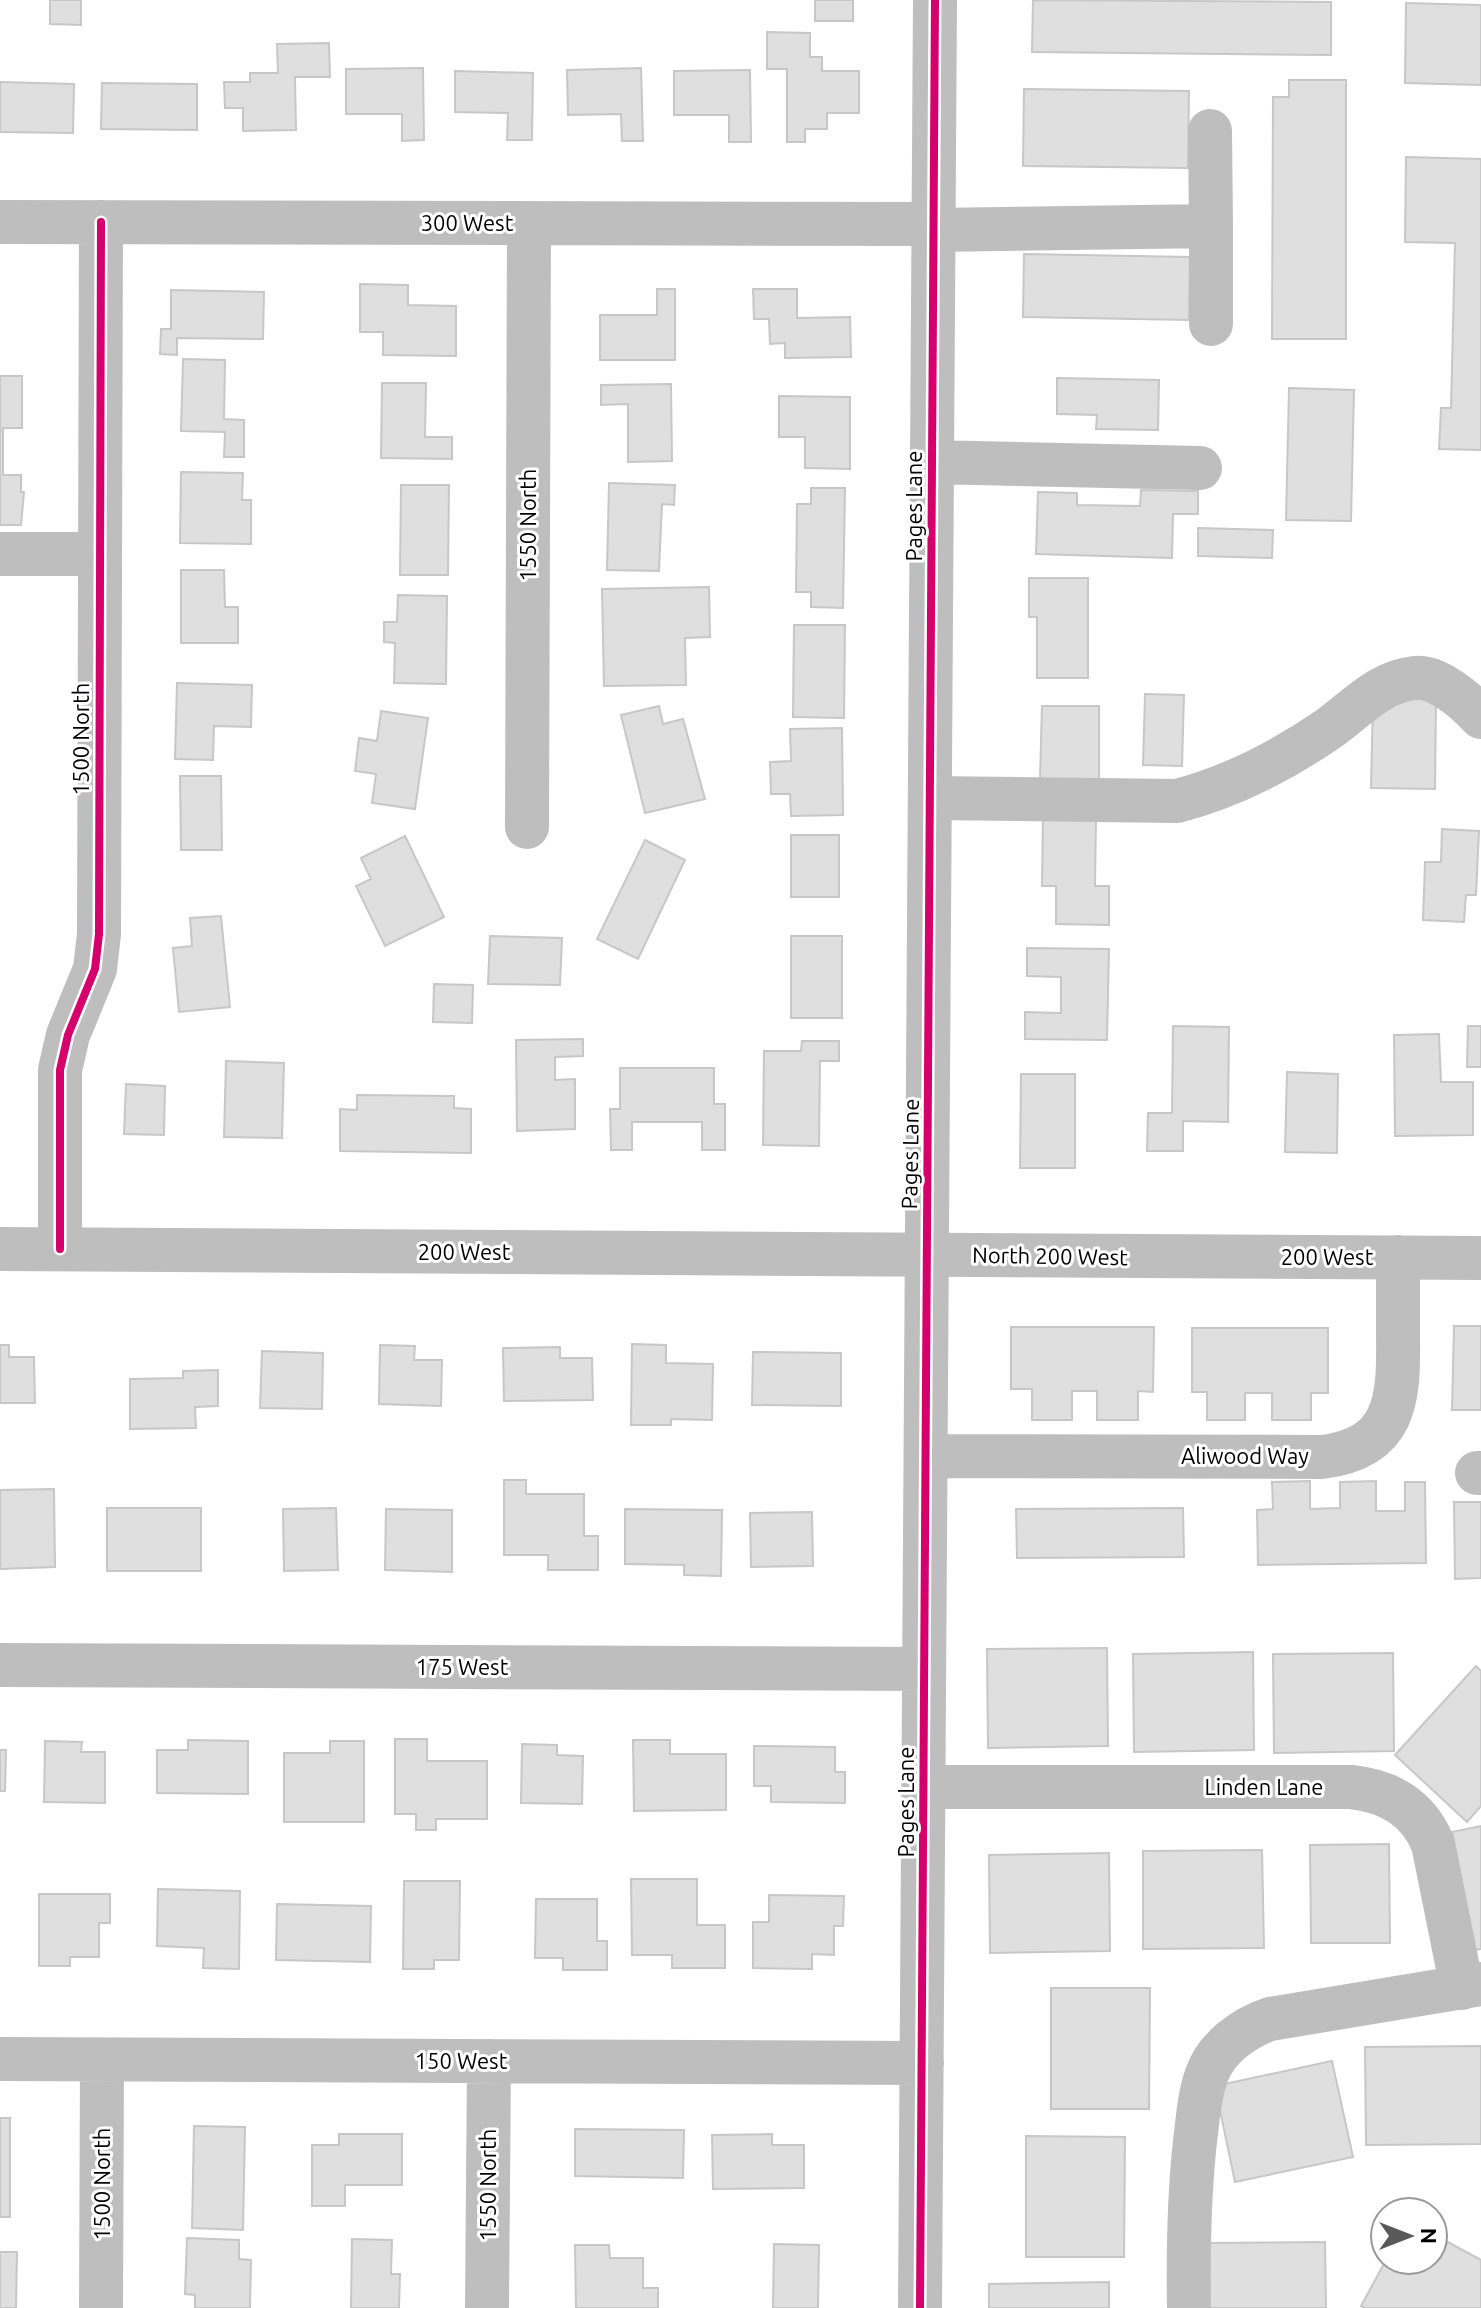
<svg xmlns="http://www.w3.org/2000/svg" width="1481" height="2308" font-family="Ubuntu,sans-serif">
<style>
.building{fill:#dfdfdf;stroke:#c7c7c7;stroke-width:2}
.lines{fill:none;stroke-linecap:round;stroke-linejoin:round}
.minor{stroke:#bebebe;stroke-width:44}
.major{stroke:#bebebe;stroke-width:44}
.cycleway-casing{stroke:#fff;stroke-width:13}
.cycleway{stroke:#d6006c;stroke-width:8}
.labels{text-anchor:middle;stroke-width:6;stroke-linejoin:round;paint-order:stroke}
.street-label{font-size:22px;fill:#000;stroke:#fff}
</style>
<rect width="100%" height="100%" fill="#fff"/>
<path class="building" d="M 50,0 L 81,0 L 81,25 L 50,24 Z
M 815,0 L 853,0 L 853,21 L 815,21 Z
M 1033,0 L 1331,2 L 1331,55 L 1032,52 Z
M 1406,3 L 1481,5 L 1481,85 L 1405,83 Z
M 767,32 L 810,33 L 810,57 L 822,57 L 822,71 L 859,71 L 859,113 L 827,113 L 827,129 L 805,129 L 805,142 L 787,142 L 787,69 L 767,69 Z
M 329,43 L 330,77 L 295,77 L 296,130 L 243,131 L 243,108 L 225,108 L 224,82 L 250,82 L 250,73 L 278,73 L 277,44 Z
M 423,68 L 424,140 L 402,141 L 402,114 L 346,114 L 346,69 Z
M 641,68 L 643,141 L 622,141 L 621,114 L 568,115 L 567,70 Z
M 750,70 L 751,142 L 729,142 L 729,115 L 674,115 L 674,71 Z
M 455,71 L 533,73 L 532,140 L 507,140 L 508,113 L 455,112 Z
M 1289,80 L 1346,80 L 1346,339 L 1272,339 L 1273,97 L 1289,97 Z
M 0,82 L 74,84 L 73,133 L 0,132 Z
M 102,83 L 197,84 L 197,130 L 101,129 Z
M 1024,89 L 1189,91 L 1188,168 L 1023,166 Z
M 1406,157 L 1481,159 L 1481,450 L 1439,449 L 1441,408 L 1451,408 L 1455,243 L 1405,242 Z
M 1024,254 L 1190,257 L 1189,320 L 1023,317 Z
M 360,284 L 408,285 L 408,305 L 456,306 L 456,356 L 383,355 L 383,332 L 360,332 Z
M 657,289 L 675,289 L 675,360 L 600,360 L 600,315 L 657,315 Z
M 753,289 L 797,289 L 797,318 L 850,317 L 851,357 L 785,358 L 785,343 L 770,344 L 769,319 L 754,319 Z
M 171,290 L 264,292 L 263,339 L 177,338 L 177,355 L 160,354 L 161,329 L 171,329 Z
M 183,359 L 225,360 L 224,419 L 244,420 L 244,457 L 224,457 L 225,432 L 181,431 Z
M 0,376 L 22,376 L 22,428 L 3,428 L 3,475 L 21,475 L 21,492 L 24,492 L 21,525 L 0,525 Z
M 1057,378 L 1159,380 L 1158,430 L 1096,429 L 1097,415 L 1057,414 Z
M 382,383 L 426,383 L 425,437 L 452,437 L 452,459 L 381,458 Z
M 671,384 L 672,461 L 628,462 L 628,404 L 601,405 L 601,385 Z
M 1289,388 L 1354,390 L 1351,521 L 1286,520 Z
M 779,396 L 850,397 L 850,469 L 805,468 L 805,437 L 779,437 Z
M 181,472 L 243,473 L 242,500 L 251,500 L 251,544 L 180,543 Z
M 609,483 L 675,485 L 674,505 L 662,504 L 659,571 L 607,570 Z
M 401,485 L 449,485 L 448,575 L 400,575 Z
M 811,488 L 845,488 L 843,608 L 811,607 L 811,592 L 796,592 L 797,504 L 811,504 Z
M 1141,490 L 1198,491 L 1198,514 L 1173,514 L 1172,558 L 1036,554 L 1038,492 L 1077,493 L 1077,505 L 1140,506 Z
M 1198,528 L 1273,530 L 1272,558 L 1198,556 Z
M 181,570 L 224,570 L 225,607 L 238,607 L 238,643 L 181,643 Z
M 1029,578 L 1088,578 L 1088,678 L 1037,678 L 1037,617 L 1029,617 Z
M 709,587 L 710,637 L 685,638 L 686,685 L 604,686 L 602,589 Z
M 398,595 L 447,596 L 446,684 L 394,683 L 395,643 L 384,642 L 384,622 L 397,622 Z
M 794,625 L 845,625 L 844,718 L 793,717 Z
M 177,683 L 252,685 L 251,727 L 214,726 L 213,760 L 175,759 Z
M 1145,694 L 1184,695 L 1182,766 L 1143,765 Z
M 1373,699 L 1436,699 L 1435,789 L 1371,788 Z
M 659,706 L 663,724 L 683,719 L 705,799 L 645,813 L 621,715 Z
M 1042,706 L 1099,706 L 1099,781 L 1040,780 Z
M 381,711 L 428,718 L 415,809 L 372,803 L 376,774 L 355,771 L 359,738 L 377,741 Z
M 842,728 L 843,815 L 791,816 L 790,794 L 771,794 L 770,762 L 791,761 L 790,729 Z
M 180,776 L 221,776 L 222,850 L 181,850 Z
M 1043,817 L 1096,817 L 1095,886 L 1109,886 L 1109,925 L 1056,924 L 1056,886 L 1042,886 Z
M 1442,829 L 1479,831 L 1476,895 L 1466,895 L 1464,922 L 1423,920 L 1425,862 L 1441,862 Z
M 791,835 L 839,835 L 839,897 L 791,897 Z
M 405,836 L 444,917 L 385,946 L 356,886 L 371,879 L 361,858 Z
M 645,840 L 685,860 L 638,959 L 597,939 Z
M 221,916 L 230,1007 L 179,1012 L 173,948 L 192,946 L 190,918 Z
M 490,936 L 562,938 L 560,985 L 488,984 Z
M 791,936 L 842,936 L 842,1018 L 791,1018 Z
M 1027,948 L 1109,949 L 1107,1040 L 1025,1039 L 1025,1012 L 1061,1013 L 1061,977 L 1027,976 Z
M 434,984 L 473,985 L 472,1023 L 433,1022 Z
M 1173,1026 L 1229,1027 L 1228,1122 L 1183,1121 L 1183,1151 L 1147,1151 L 1148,1113 L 1172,1113 Z
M 1468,1026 L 1481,1026 L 1481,1067 L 1467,1067 Z
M 1439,1034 L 1441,1082 L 1473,1082 L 1473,1135 L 1395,1136 L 1394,1035 Z
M 583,1039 L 583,1056 L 555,1057 L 555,1080 L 575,1079 L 575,1129 L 517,1131 L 516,1040 Z
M 802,1041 L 839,1041 L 839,1061 L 820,1061 L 819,1146 L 763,1145 L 764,1051 L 801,1051 Z
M 226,1061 L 284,1063 L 282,1138 L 224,1137 Z
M 620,1068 L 714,1068 L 714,1104 L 725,1104 L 725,1150 L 702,1150 L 702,1122 L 632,1122 L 632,1150 L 611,1150 L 610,1109 L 620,1109 Z
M 1287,1072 L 1338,1074 L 1337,1153 L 1285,1152 Z
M 1021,1074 L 1075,1074 L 1075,1168 L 1020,1168 Z
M 126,1084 L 165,1086 L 164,1135 L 124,1134 Z
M 357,1095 L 454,1096 L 454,1108 L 471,1109 L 471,1153 L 340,1151 L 340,1109 L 357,1110 Z
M 1454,1326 L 1481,1326 L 1481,1410 L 1452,1410 Z
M 1011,1327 L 1154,1327 L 1153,1392 L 1138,1391 L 1138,1420 L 1097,1420 L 1097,1391 L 1072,1391 L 1072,1420 L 1032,1420 L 1032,1389 L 1011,1389 Z
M 1192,1328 L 1328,1328 L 1328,1393 L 1311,1393 L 1311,1420 L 1272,1420 L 1272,1393 L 1245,1393 L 1245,1420 L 1207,1420 L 1207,1392 L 1192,1392 Z
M 632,1344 L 666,1345 L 666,1363 L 713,1364 L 712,1420 L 671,1419 L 671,1425 L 631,1425 Z
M 0,1345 L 9,1345 L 9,1357 L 34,1357 L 35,1403 L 0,1403 Z
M 380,1345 L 415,1346 L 414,1360 L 442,1360 L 441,1406 L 379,1404 Z
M 560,1347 L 560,1358 L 592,1358 L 593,1400 L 504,1401 L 503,1348 Z
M 262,1351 L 323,1353 L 322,1409 L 260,1408 Z
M 753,1352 L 841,1353 L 841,1406 L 752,1405 Z
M 218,1370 L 218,1406 L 195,1407 L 196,1428 L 130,1429 L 130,1379 L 183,1378 L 183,1371 Z
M 504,1480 L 526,1480 L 526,1494 L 584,1494 L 584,1536 L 598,1536 L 598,1570 L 548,1570 L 548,1555 L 504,1555 Z
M 1310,1481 L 1310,1509 L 1340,1508 L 1340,1482 L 1376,1481 L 1376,1511 L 1405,1511 L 1405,1482 L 1425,1482 L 1426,1563 L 1258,1565 L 1257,1510 L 1273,1509 L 1272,1482 Z
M 54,1489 L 55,1567 L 0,1569 L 0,1490 Z
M 1454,1502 L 1481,1502 L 1481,1578 L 1455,1579 Z
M 107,1508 L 201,1508 L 201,1571 L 107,1571 Z
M 336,1508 L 338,1570 L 284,1571 L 283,1509 Z
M 1183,1508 L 1184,1557 L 1017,1558 L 1016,1509 Z
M 386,1509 L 452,1510 L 452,1572 L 385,1570 Z
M 625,1509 L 722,1510 L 721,1576 L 684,1575 L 684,1565 L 625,1564 Z
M 812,1512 L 813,1566 L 751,1567 L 750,1513 Z
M 1107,1648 L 1108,1746 L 988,1748 L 987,1649 Z
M 1253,1652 L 1254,1750 L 1134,1752 L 1133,1654 Z
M 1393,1653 L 1394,1751 L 1274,1753 L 1273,1654 Z
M 1476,1666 L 1481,1671 L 1481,1806 L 1467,1822 L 1395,1755 Z
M 395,1739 L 427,1739 L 427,1761 L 487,1761 L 487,1819 L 436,1819 L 436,1830 L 416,1830 L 416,1814 L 395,1814 Z
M 188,1740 L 248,1741 L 248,1794 L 157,1793 L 157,1750 L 188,1750 Z
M 633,1740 L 670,1740 L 670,1754 L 726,1754 L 726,1810 L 634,1811 Z
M 45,1741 L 82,1742 L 81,1752 L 105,1752 L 105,1803 L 44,1802 Z
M 330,1741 L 364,1741 L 364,1822 L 284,1822 L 284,1753 L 330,1753 Z
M 522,1744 L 557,1745 L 557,1755 L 583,1756 L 582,1804 L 521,1803 Z
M 754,1746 L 835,1747 L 835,1772 L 845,1772 L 845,1803 L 771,1802 L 771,1786 L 754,1786 Z
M 0,1750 L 6,1750 L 5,1791 L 0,1791 Z
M 1481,1826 L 1481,1949 L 1475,1950 L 1452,1832 Z
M 1389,1844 L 1390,1943 L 1311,1943 L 1310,1845 Z
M 1262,1850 L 1264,1948 L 1143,1949 L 1143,1851 Z
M 1109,1853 L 1110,1951 L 990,1953 L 989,1855 Z
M 631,1879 L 697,1879 L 697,1925 L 725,1925 L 725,1968 L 672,1968 L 672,1955 L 632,1955 Z
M 404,1881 L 460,1881 L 459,1960 L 434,1960 L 434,1969 L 403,1969 Z
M 158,1889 L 240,1891 L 239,1969 L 203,1968 L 204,1948 L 157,1946 Z
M 39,1894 L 110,1894 L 110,1923 L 99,1923 L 99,1957 L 70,1957 L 70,1966 L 39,1966 Z
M 769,1895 L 844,1896 L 843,1926 L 834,1926 L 834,1955 L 812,1954 L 812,1969 L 753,1968 L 753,1922 L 769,1922 Z
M 536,1899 L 597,1899 L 597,1941 L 607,1941 L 607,1970 L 563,1970 L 563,1958 L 535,1958 Z
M 277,1904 L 371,1906 L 370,1962 L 276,1960 Z
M 1051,1988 L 1150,1988 L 1149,2109 L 1051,2109 Z
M 1481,2046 L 1481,2144 L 1366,2145 L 1365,2047 Z
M 1332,2061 L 1353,2157 L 1235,2182 L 1215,2086 Z
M 0,2118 L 10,2118 L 10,2217 L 0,2217 Z
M 194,2126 L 245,2127 L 243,2230 L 192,2228 Z
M 575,2129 L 684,2130 L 683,2178 L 575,2176 Z
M 339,2134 L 402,2134 L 402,2185 L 345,2185 L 345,2206 L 312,2206 L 312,2145 L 339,2145 Z
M 772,2134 L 772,2145 L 804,2145 L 804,2188 L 713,2189 L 712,2135 Z
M 1026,2136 L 1125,2137 L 1124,2257 L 1026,2257 Z
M 1433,2234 L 1481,2260 L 1481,2308 L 1365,2308 L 1361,2306 L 1386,2260 L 1433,2260 Z
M 187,2238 L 239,2240 L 239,2259 L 251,2260 L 250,2308 L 195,2308 L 195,2295 L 185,2294 Z
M 352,2239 L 392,2240 L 391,2274 L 400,2274 L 399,2308 L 351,2308 Z
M 1325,2242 L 1326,2308 L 1206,2308 L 1205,2243 Z
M 774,2244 L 819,2245 L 818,2308 L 773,2308 Z
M 575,2245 L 609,2245 L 610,2258 L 643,2258 L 643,2288 L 658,2288 L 658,2308 L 576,2308 Z
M 0,2252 L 17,2252 L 16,2308 L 0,2308 Z
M 1109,2282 L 1109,2308 L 989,2308 L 989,2284 Z"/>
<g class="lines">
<path class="minor" d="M 0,222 L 934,224
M 1211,226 L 1211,324
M 934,230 L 1211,226 L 1210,131
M 932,462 L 1200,468
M 0,554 L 100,554
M 930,798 L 1177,801 C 1231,787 1285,759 1331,727 C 1357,708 1379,682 1414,678 C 1437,675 1466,701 1481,717
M 527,827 L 529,223
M 60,1249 L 60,1070 L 68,1035 L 95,969 L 99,934 L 101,222
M 926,1456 L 1322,1457 C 1396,1448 1399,1400 1398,1338 C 1398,1311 1398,1284 1398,1257
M 1477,1473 L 1481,1473
M 0,1665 L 924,1669
M 924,1787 L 1351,1787 C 1389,1791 1418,1808 1433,1844 L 1462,1988
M 0,2059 L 922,2063
M 101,2308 L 102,2060
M 487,2308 L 489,2061
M 920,2308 L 935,0
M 1189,2308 C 1188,2252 1189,2197 1195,2141 C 1198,2119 1199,2095 1207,2074 C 1217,2047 1244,2028 1270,2019 L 1481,1984"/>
<path class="major" d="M 0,1249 L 1481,1258"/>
<defs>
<path id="cycleway" d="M 60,1249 L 60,1070 L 68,1035 L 95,969 L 99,934 L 101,222
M 920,2308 L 935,0"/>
</defs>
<use href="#cycleway" class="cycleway-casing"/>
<use href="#cycleway" class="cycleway"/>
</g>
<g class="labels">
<g class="street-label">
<text x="467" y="231">300 West</text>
<text transform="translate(914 506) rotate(-90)" y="8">Pages Lane</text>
<text transform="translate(528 525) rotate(-90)" y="8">1550 North</text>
<text transform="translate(81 739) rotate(-90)" y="8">1500 North</text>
<text transform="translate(910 1154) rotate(-89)" y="8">Pages Lane</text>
<text x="464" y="1260">200 West</text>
<text transform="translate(1050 1256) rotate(1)" y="8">North 200 West</text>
<text x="1327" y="1265">200 West</text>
<text x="1245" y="1464">Aliwood Way</text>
<text x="462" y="1675">175 West</text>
<text x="1264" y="1795">Linden Lane</text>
<text transform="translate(906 1802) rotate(-90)" y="8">Pages Lane</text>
<text x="461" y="2069">150 West</text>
<text transform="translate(102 2184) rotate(-90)" y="8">1500 North</text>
<text transform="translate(488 2185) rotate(-90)" y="8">1550 North</text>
</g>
</g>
<g transform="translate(1409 2236) rotate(90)"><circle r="38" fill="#ffffff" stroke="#999999" stroke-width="2"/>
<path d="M0-6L14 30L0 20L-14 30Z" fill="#595959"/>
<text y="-12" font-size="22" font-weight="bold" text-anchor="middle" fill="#000000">N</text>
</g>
</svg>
